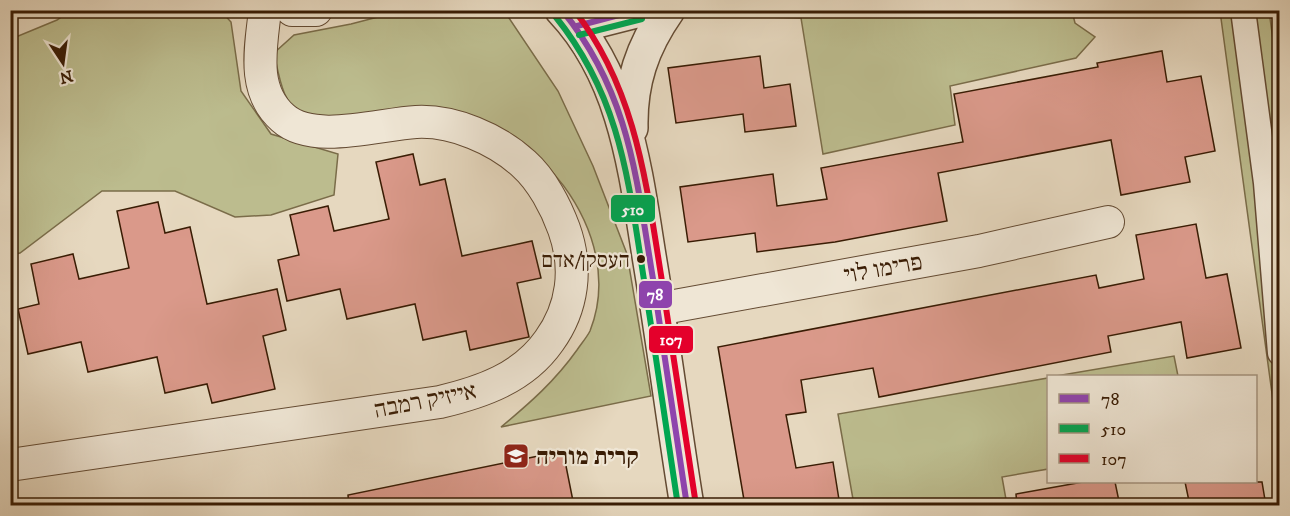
<svg xmlns="http://www.w3.org/2000/svg" width="1290" height="516" font-family="'IM FELL DW Pica','Frank Ruhl Libre',serif">
<style>
.green{fill:#bcbc8e;stroke:#7a6c49;stroke-width:1.5}
.building{fill:#da998a;stroke:#391c04;stroke-width:1.5}
.lines{fill:none;stroke-linecap:round;stroke-linejoin:round}
.pedestrian-casing{stroke:#644b33;stroke-width:27}
.minor-casing{stroke:#644b33;stroke-width:34}
.tertiary-casing{stroke:#644b33;stroke-width:36}
.pedestrian{stroke:#efe6d5;stroke-width:24}
.minor{stroke:#efe6d5;stroke-width:32}
.tertiary{stroke:#efe6d5;stroke-width:33}
.bus-1-casing{stroke:#efe6d5;stroke-width:10}
.bus-2-casing{stroke:#efe6d5;stroke-width:10}
.bus-3-casing{stroke:#efe6d5;stroke-width:10}
.bus-1{stroke:#8e44ad;stroke-width:6}
.bus-2{stroke:#00a651;stroke-width:6}
.bus-3{stroke:#e4002b;stroke-width:6}
.bus-dot{fill:#391c04;stroke:#efe6d5;stroke-width:2}
.labels{text-anchor:middle;stroke-width:4.5;stroke-linejoin:round;paint-order:stroke}
.bus-label{font-size:22px;fill:#391c04;stroke:#efe6d5;text-anchor:end}
.street-label{font-size:24px;fill:#391c04;stroke:#efe6d5}
.poi-label{font-size:24px;font-weight:bold;fill:#391c04;stroke:#efe6d5;text-anchor:start}
.line-badge{stroke:#efe6d5;stroke-width:2}
.badge-label{font-size:16px;text-anchor:middle;font-weight:bold;fill:#fff}
</style>
<rect width="100%" height="100%" fill="#e6d8bf"/>
<filter id="stains"><feTurbulence type="fractalNoise" baseFrequency=".00333" numOctaves="4"/><feColorMatrix values="0 0 0 0 .2 0 0 0 0 .09 0 0 0 0 .02 0 0 0 .5 -.17"/></filter>
<radialGradient id="worn" r=".72"><stop offset=".6" stop-color="#630" stop-opacity="0"/><stop offset="1" stop-color="#630" stop-opacity=".3"/></radialGradient>
<path class="green" d="M 70,11 L 221,11 L 231,22 L 241,91 L 271,134 L 338,154 L 334,195 L 271,215 L 235,217 L 175,191 L 102,191 L 20,253 L 11,255 L 11,39 L 57,20 Z
M 401,11 L 501,11 L 509,18 L 558,91 L 593,166 L 627,254 L 651,396 L 501,427 C 530,403 555,381 577,350 C 581,344 587,337 590,331 C 629,233 532,116 435,107 C 395,103 338,131 305,116 C 282,106 279,75 274,53 L 294,35 L 351,24 Z
M 766,11 L 1072,11 L 1075,23 L 1095,37 L 1076,58 L 950,86 L 955,125 L 823,154 L 801,18 L 766,17 Z
M 1220,11 L 1269,11 L 1280,91 L 1279,445 Z
M 1174,356 L 1178,376 L 1056,376 Z
M 1048,378 L 1048,469 L 1002,477 L 1007,505 L 854,505 L 838,414 Z"/>
<path class="building" d="M 1162,51 L 1167,82 L 1201,76 L 1215,151 L 1185,157 L 1190,182 L 1121,195 L 1111,140 L 938,173 L 947,221 L 835,242 L 757,252 L 755,233 L 688,242 L 680,187 L 773,174 L 777,206 L 827,199 L 821,168 L 963,142 L 954,94 L 1098,67 L 1097,63 Z
M 760,56 L 764,88 L 790,84 L 796,126 L 745,132 L 743,114 L 676,123 L 668,68 Z
M 413,154 L 420,185 L 445,179 L 462,256 L 532,241 L 541,278 L 517,283 L 529,337 L 470,350 L 466,331 L 423,340 L 415,304 L 347,319 L 340,289 L 287,301 L 278,260 L 299,255 L 290,215 L 328,206 L 334,231 L 389,219 L 376,162 Z
M 158,202 L 165,233 L 190,227 L 207,304 L 277,289 L 286,330 L 263,336 L 275,389 L 212,403 L 207,384 L 165,393 L 157,357 L 88,372 L 81,342 L 28,354 L 18,309 L 39,304 L 31,264 L 73,254 L 79,279 L 129,268 L 117,211 Z
M 1196,224 L 1206,278 L 1227,274 L 1241,348 L 1187,358 L 1181,322 L 1108,336 L 1111,352 L 879,397 L 873,368 L 801,380 L 806,412 L 786,415 L 796,468 L 833,462 L 840,506 L 745,506 L 718,347 L 1096,275 L 1099,288 L 1144,279 L 1136,235 Z
M 563,451 L 574,506 L 349,506 L 348,495 Z
M 1083,482 L 1115,482 L 1120,506 L 1017,506 L 1016,494 Z
M 1185,482 L 1262,482 L 1266,506 L 1190,506 Z"/>
<g class="lines">
<defs>
<path id="pedestrian" d="M 1243,10 L 1266,183 L 1280,353"/>
<path id="minor" d="M 292,10 L 316,10
M 658,309 L 979,251 L 1108,222
M 10,465 L 440,402 C 482,392 523,378 549,341 C 573,308 578,268 564,229 C 556,207 542,180 524,164 C 497,139 453,120 416,122 C 379,124 313,145 283,118 C 251,90 261,47 265,10"/>
<path id="tertiary" d="M 562,10 C 628,80 636,178 651,268 C 664,347 674,426 687,506
M 577,26 L 640,10
M 631,128 C 630,83 642,47 668,10"/>
</defs>
<use href="#pedestrian" class="pedestrian-casing"/>
<use href="#minor" class="minor-casing"/>
<use href="#tertiary" class="tertiary-casing"/>
<use href="#pedestrian" class="pedestrian"/>
<use href="#minor" class="minor"/>
<use href="#tertiary" class="tertiary"/>
<defs>
<path id="bus-1" d="M 562,10 C 630,94 636,177 653,279 C 665,355 675,430 687,506
M 577,26 L 638,10"/>
<path id="bus-2" d="M 555,16 C 621,98 628,179 644,280 C 656,355 666,430 678,506
M 579,35 L 642,19"/>
<path id="bus-3" d="M 574,10 C 635,87 646,181 661,275 C 673,351 684,428 696,505"/>
</defs>
<use href="#bus-1" class="bus-1-casing"/>
<use href="#bus-2" class="bus-2-casing"/>
<use href="#bus-3" class="bus-3-casing"/>
<use href="#bus-1" class="bus-1"/>
<use href="#bus-2" class="bus-2"/>
<use href="#bus-3" class="bus-3"/>
</g>
<defs>
<symbol id="school-square" viewBox="-11 -11 22 22"><rect x="-9" y="-9" width="18" height="18" rx="4" fill="#8f2418" stroke="#efe6d5"/><path d="M0-5L7-2L0 1L-7-2ZM-4 1L0 2.5L4 1V4Q0 6-4 4Z" fill="#fff"/></symbol>
</defs>
<g fill-rule="evenodd">
<use href="#school-square" x="501" y="441" width="30" height="30"/>
</g>
<circle class="bus-dot" cx="641" cy="259" r="5"/>
<g class="labels">
<g class="bus-label">
<text x="630" y="267">העסקן/אדם</text>
</g>
<g class="street-label">
<text transform="translate(883 268) rotate(-10)" y="8">פרימו לוי</text>
<text transform="translate(425 400) rotate(-11)" y="8">אייזיק רמבה</text>
</g>
<g class="poi-label">
<text x="536" y="464">קרית מוריה</text>
</g>
</g>
<g class="line-badge">
<rect x="610" y="194" width="46" height="29" rx="6" fill="#00a651"/>
<rect x="638" y="280" width="35" height="29" rx="6" fill="#8e44ad"/>
<rect x="648" y="325" width="46" height="29" rx="6" fill="#e4002b"/>
</g>
<g class="badge-label">
<text x="633" y="215">510</text>
<text x="655" y="300">78</text>
<text x="671" y="345">107</text>
</g>
<rect width="1290" height="516" fill="none" stroke="#e6d8bf" stroke-width="36"/>
<rect x="12" y="12" width="1266" height="492" fill="none" stroke="#391c04" stroke-width="3"/>
<rect x="18" y="18" width="1254" height="480" fill="none" stroke="#391c04" stroke-width="1.5"/>
<rect x="1047" y="375" width="210" height="108" fill="#efe6d5" stroke="#a69581" stroke-width="1.5"/>
<rect x="1059" y="394" width="30" height="9" fill="#8e44ad" stroke="#a69581" stroke-width="1.5"/>
<text x="1101" y="405" font-size="18" fill="#391c04">78</text>
<rect x="1059" y="424" width="30" height="9" fill="#00a651" stroke="#a69581" stroke-width="1.5"/>
<text x="1101" y="435" font-size="18" fill="#391c04">510</text>
<rect x="1059" y="454" width="30" height="9" fill="#e4002b" stroke="#a69581" stroke-width="1.5"/>
<text x="1101" y="465" font-size="18" fill="#391c04">107</text>
<g transform="translate(63 63) rotate(167)" stroke="#efe6d5" stroke-width="4.5" paint-order="stroke">
<path d="M0-4.5L10 22L0 15L-10 22Z" fill="#391c04"/>
<text y="-9" font-size="16" font-weight="bold" text-anchor="middle" fill="#391c04">N</text>
</g>
<rect width="100%" height="100%" filter="url(#stains)"/>
<rect width="100%" height="100%" fill="url(#worn)"/>
</svg>
